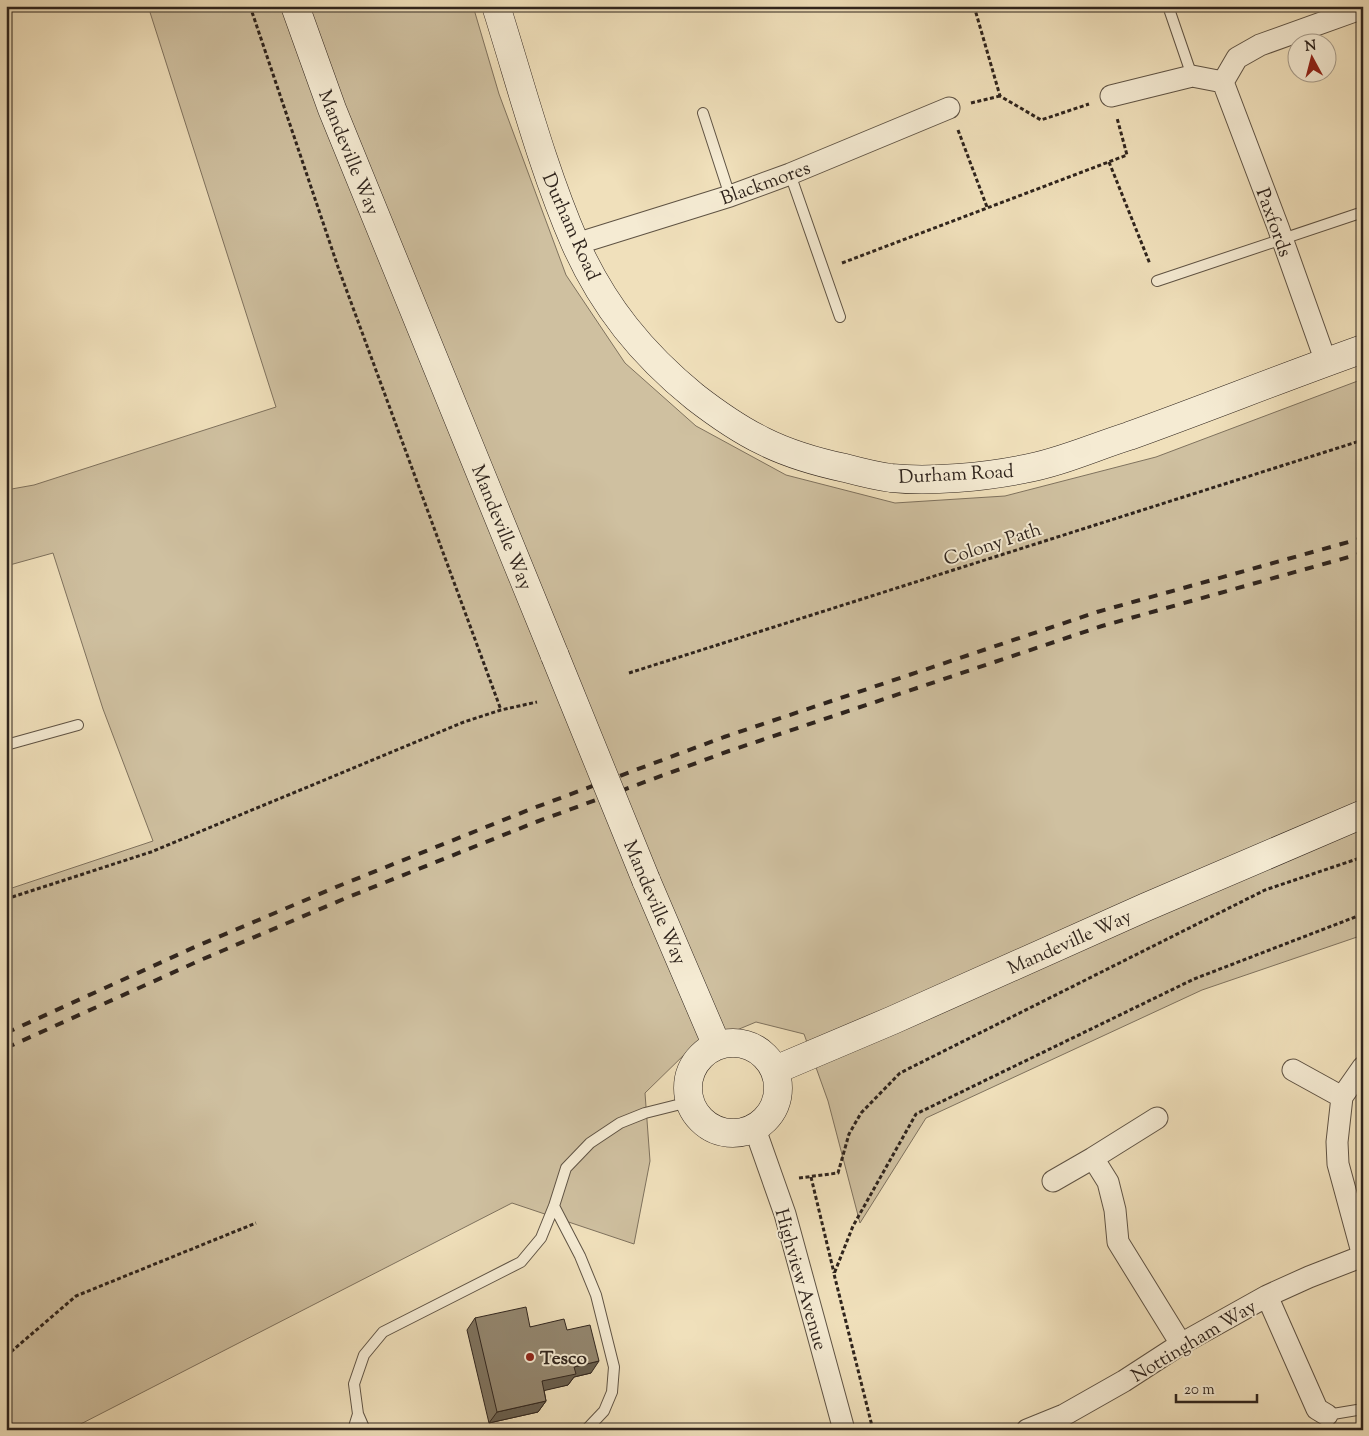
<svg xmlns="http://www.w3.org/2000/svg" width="1369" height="1436" font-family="'Sorts Mill Goudy',serif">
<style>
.green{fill:#cfc0a0;stroke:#7f725e}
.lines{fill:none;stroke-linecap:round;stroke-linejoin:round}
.lane-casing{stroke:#5f5344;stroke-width:12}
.street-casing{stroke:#5f5344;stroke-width:23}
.secondary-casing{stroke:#2f241d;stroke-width:29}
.path{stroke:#2f241d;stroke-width:3;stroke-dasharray:4 2.5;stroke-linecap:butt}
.lane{stroke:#f5ebd3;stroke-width:10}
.street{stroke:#f5ebd3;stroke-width:21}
.secondary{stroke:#f5ebd3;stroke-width:28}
.rail{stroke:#2f241d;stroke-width:4;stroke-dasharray:9 9;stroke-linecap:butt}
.secondary-bridge-casing{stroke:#2f241d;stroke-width:29;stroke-linecap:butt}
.secondary-bridge{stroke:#f5ebd3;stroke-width:28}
.wall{fill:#7e735f;stroke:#2f241d}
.shaded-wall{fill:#675e4e;stroke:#2f241d}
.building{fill:#93866f;stroke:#2f241d}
.poi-dot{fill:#8f2418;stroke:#f5ebd3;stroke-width:2}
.labels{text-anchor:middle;stroke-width:4;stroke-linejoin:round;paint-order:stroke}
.street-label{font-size:19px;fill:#2f241d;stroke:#f5ebd3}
.poi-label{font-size:19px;font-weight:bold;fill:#2f241d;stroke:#f5ebd3;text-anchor:start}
</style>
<rect width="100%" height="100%" fill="#f0e0bb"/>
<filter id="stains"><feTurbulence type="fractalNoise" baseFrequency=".004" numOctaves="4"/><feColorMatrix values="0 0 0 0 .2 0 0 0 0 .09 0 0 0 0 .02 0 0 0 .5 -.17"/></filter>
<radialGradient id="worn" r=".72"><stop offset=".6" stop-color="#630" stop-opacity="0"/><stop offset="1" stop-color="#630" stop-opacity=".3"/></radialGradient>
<path class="green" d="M 148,6 L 473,6 L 499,94 L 566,275 L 625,363 L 696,426 L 786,475 L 895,503 L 1005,496 L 1156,457 L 1363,379 L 1363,935 L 1202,990 L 926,1118 L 860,1223 L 828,1101 L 804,1034 L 756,1022 L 689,1050 L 645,1093 L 650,1161 L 634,1244 L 512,1203 L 69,1430 L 6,1430 L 6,890 L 153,841 L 103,709 L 53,553 L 6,566 L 6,490 L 34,485 L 276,407 Z"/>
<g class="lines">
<defs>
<path id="lane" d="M 1168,6 L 1192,76
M 703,113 L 730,196
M 790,174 L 840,317
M 1157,281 L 1363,212
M 6,745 L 78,725
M 554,1206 L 580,1256 L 596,1295 L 614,1367 L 612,1392 L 604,1411 L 586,1430
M 1327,1415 L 1363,1409
M 353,1430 L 358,1414
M 365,1430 L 358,1414 L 354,1384 L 364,1355 L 383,1332 L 521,1262 L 541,1238 L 554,1206 L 566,1168 L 590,1143 L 620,1123 L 645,1113 L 689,1102"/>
<path id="street" d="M 1223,82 L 1278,227 L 1326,362
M 1111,96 L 1192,76 L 1223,82 L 1237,58 L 1260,45 L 1363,8
M 576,244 L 730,196 L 790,174 L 949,108
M 1363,1067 L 1342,1097 L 1337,1142 L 1338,1164 L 1363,1256
M 1293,1070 L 1342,1097
M 1157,1118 L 1093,1158 L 1108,1182 L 1115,1210 L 1118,1242 L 1181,1344
M 755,1129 L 785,1214 L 844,1430
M 1053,1181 L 1093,1158
M 1267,1296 L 1317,1409 L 1327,1415
M 1027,1430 L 1064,1415 L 1124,1381 L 1181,1344 L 1267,1296 L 1309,1277 L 1363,1256"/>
<path id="secondary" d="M 295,6 L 332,109 L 555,656
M 496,6 C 521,85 542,167 575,243 C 603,306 642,354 695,397 C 717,414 738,429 763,441 C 789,454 817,462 845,468 C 860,472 876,476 891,478 C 931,482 984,477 1024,469 C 1059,463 1094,447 1129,436 C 1207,408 1284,377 1363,349
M 646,880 L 717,1046
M688 1088a45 45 0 1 1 90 0a45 45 0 1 1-90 0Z
M 775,1070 L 893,1020 L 1146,907 L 1363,814"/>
</defs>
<use href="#lane" class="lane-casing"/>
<use href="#street" class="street-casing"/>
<use href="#secondary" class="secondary-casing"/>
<path class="path" d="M 250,6 L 338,267 L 501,710
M 974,6 L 1000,96 L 1041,120 L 1089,104
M 971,103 L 1000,96
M 958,130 L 987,207
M 1109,162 L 1150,264
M 842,263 L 1127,155 L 1117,118
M 629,673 L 1363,440
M 6,899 L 151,852 L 464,722 L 501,710 L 537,702
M 811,1177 L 834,1273
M 799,1178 L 838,1173 L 849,1134 L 861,1113 L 900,1073 L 1265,890 L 1363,857
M 6,1356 L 76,1296 L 256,1223
M 873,1430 L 834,1274 L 853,1226 L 916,1114 L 1194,979 L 1363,914"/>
<use href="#lane" class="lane"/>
<use href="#street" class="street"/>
<use href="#secondary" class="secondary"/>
<path class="rail" d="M 6,1033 L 197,946 L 341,885 L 531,809 L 724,737 L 1097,612 L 1363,538
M 6,1048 L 203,959 L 346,898 L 536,822 L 729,751 L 1102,626 L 1363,553"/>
<defs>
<path id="secondary-bridge" d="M 555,656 L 646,880"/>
</defs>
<use href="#secondary-bridge" class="secondary-bridge-casing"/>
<use href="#secondary-bridge" class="secondary-bridge"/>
</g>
<path class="wall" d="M 475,1318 L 530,1327 L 567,1330 L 591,1373 L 574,1377 L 568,1385 L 544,1390 L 546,1401 L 538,1412 L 489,1423 L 467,1330 Z"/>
<path class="shaded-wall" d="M 599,1361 L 591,1373 L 574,1377 L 568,1385 L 534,1393 L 542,1381 L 574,1367 Z
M 546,1401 L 538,1412 L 489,1423 L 497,1412 Z"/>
<path class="building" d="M 526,1307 L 530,1327 L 564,1319 L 567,1330 L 590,1325 L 599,1361 L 574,1367 L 576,1374 L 542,1381 L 546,1401 L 497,1412 L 475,1318 Z"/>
<circle class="poi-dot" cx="530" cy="1357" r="5"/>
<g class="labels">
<g class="street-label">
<text transform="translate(350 152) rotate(68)" y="7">Mandeville Way</text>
<text transform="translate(765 182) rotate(-20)" y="7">Blackmores</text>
<text transform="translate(1275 222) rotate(70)" y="7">Paxfords</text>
<text transform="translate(572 226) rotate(66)" y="7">Durham Road</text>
<text transform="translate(956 473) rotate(-3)" y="7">Durham Road</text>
<text transform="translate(503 527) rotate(68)" y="7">Mandeville Way</text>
<text transform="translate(992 543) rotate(-18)" y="7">Colony Path</text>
<text transform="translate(656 902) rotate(67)" y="7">Mandeville Way</text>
<text transform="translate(1069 941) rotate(-24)" y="7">Mandeville Way</text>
<text transform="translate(802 1279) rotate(74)" y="7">Highview Avenue</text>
<text transform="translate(1193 1340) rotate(-31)" y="7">Nottingham Way</text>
</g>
<g class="poi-label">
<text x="540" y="1364">Tesco</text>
</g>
</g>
<rect width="1369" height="1436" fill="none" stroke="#f0e0bb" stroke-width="25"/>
<rect x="8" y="8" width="1354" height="1421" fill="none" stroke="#2f241d" stroke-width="2.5"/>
<rect x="12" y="12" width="1344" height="1411" fill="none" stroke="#2f241d"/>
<g transform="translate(1312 58) rotate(353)"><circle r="24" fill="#f5ebd3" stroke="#a69b8a"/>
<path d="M0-4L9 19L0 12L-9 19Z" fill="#8f2418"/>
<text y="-8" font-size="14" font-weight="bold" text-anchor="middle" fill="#2f241d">N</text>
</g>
<path d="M1176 1394v8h81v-8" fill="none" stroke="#2f241d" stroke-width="2.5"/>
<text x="1184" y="1394" font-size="15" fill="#2f241d" stroke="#f5ebd3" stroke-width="4" paint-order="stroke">20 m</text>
<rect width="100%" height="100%" filter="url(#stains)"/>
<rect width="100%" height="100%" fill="url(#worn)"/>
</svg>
